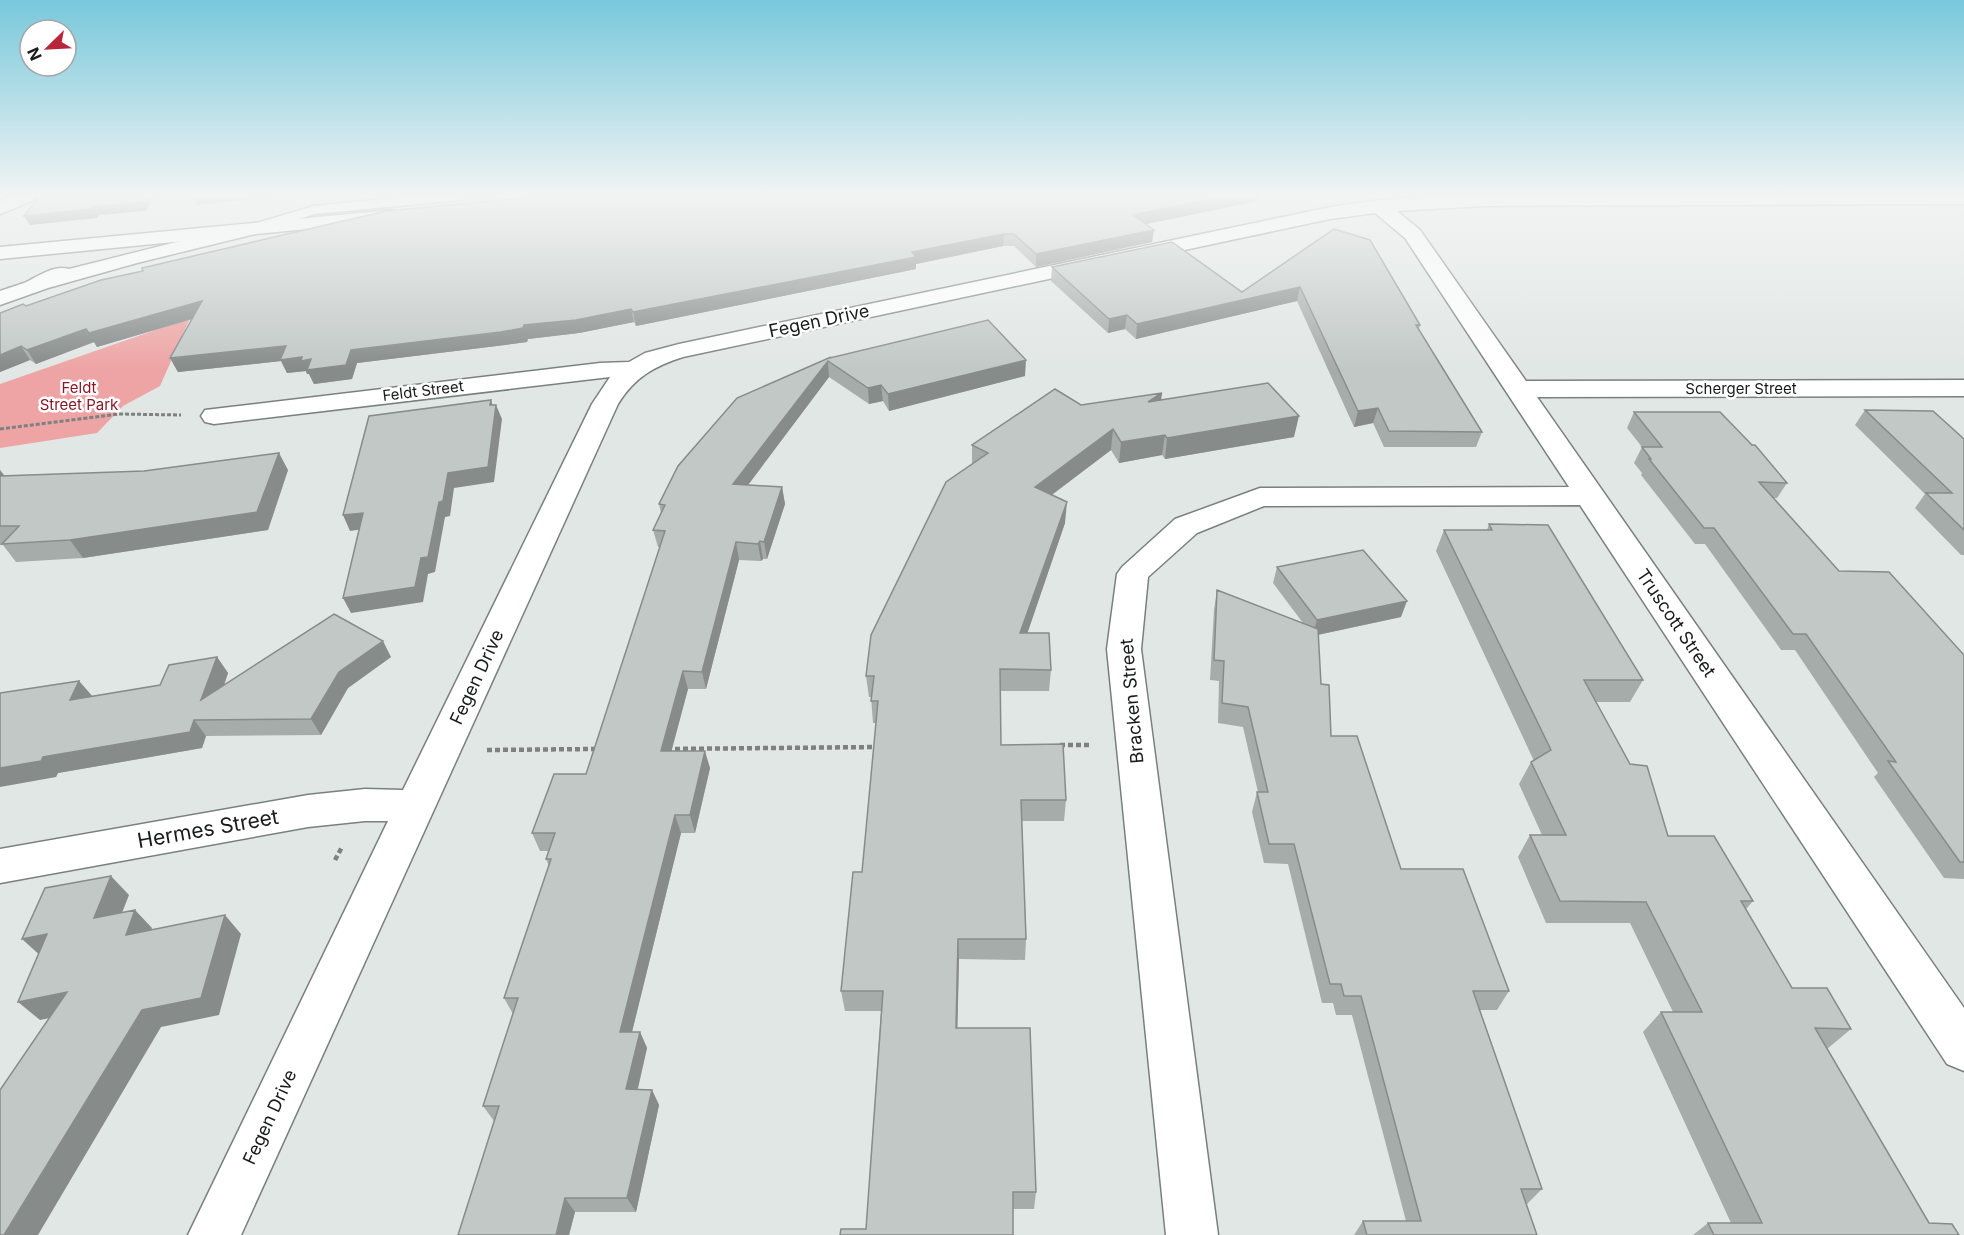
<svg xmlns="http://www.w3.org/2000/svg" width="1964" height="1235" font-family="Inter,sans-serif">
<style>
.green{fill:#eea4a4}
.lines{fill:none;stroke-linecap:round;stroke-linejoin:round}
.service-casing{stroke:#7a807e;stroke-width:3}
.minor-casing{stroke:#7a807e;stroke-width:3}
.tertiary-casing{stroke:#7a807e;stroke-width:3}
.path-far1{stroke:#7d8180;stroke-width:3;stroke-dasharray:4 2;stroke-linecap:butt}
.path{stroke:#7d8180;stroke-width:4.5;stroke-dasharray:5 3;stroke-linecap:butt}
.service{fill:#fff;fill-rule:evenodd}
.minor{fill:#fff;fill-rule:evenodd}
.tertiary{fill:#fff;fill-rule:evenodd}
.wall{fill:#a6acaa}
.shaded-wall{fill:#878c8b}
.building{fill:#c1c8c6;stroke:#878c8b;stroke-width:1.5}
.labels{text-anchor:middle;stroke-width:5;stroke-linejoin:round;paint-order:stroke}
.far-park-label{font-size:15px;fill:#8a1928;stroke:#fff}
.far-street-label{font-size:15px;fill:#191b1a;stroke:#fff}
.street-label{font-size:18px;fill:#191b1a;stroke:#fff}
.near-street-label{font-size:21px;fill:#191b1a;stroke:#fff}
</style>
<rect width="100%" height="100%" fill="#e1e7e5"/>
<path class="green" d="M 190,318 L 160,386 L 123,406 L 97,433 L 0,448 L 0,384 Z"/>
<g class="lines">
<defs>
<path id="service" d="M 412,196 L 468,196 L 461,200 L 315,214 L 248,234 L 241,230 L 243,227 L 314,206 Z"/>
<path id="minor" d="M 10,196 L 36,196 L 34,200 L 0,214 L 0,201 Z
M 1446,196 L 1964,196 L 1964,204 L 1485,206 L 1397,211 L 1420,230 L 1526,381 L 1964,380 L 1964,396 L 1537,397 L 1964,1008 L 1964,1071 L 1947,1064 L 1580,505 L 1264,506 L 1197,533 L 1148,577 L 1141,649 L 1218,1235 L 1166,1235 L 1107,649 L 1117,574 L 1122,567 L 1175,519 L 1260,488 L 1569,487 L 1405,238 L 1375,213 L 1330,219 L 683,357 C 654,366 634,378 618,404 L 241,1235 L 188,1235 L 388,821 L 365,821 L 308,827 L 0,883 L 0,849 L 308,795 L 365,789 L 403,790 L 592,404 L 610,377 L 214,424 L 205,422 L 201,416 L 205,410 L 600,363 L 629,362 L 645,353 L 679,344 L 1330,207 L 1379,200 Z
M 248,224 L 255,226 L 258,230 L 255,234 L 137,263 L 48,288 L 0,305 L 0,291 C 8,288 16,286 24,283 C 38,277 53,264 69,269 Z"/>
<path id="tertiary" d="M 392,210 L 399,212 L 402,216 L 399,220 L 0,259 L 0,247 Z"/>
</defs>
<use href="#service" class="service-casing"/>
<use href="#minor" class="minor-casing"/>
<use href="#tertiary" class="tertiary-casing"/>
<path class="path-far1" d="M 0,429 L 119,414 L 181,415"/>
<path class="path" d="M 1060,745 L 1091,745
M 667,749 L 878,747
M 487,750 L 596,749
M 335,860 L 342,847"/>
<use href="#service" class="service"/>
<use href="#minor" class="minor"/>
<use href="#tertiary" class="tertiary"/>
</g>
<path class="wall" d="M 1258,201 L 1146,224 L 1154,230 L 1152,242 L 1036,267 L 1014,246 L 1003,246 L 916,264 L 916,269 L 636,326 L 634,322 L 579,333 L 528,339 L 527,342 L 505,345 L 357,363 L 352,379 L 314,384 L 309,374 L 307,374 L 306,371 L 287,373 L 281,361 L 178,372 L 170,358 L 192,319 L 97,347 L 94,342 L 36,364 L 30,360 L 0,372 L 0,313 L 26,306 Z
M 1334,229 L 1420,325 L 1419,329 L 1482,432 L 1476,447 L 1384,447 L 1373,423 L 1354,427 L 1297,301 L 1136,339 L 1125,329 L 1108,333 L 1051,281 L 1052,267 L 1242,292 Z
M 831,358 L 1025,376 L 889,411 L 883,401 L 869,404 L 829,377 L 748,485 L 782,487 L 785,504 L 767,559 L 763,559 L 761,561 L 739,560 L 706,689 L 688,689 L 671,751 L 710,768 L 695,833 L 681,833 L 632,1032 L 640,1032 L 647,1048 L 638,1089 L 652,1090 L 659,1105 L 636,1212 L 575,1212 L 569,1235 L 458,1235 L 494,1121 L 483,1106 L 513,1014 L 504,998 L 549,866 L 546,859 L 549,851 L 540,851 L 532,833 L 586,774 L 660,547 L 658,547 L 653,530 L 661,513 L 659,504 Z
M 1162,393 L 1161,400 L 1294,437 L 1165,459 L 1162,455 L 1119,463 L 1111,450 L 1052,495 L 1065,523 L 1027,633 L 1051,670 L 1049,691 L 1000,691 L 1001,745 L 1066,800 L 1064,821 L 1022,821 L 1026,939 L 1025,960 L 959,959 L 957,1028 L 1036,1192 L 1034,1209 L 1013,1209 L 866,1229 L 881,1011 L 845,1011 L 841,991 L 862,872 L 876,723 L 873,723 L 871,697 L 869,697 L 866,676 L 972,464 L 972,445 L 1081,405 Z
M 1865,410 L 1964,439 L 1964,555 L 1961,555 L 1915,508 L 1925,494 L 1855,425 Z
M 1634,412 L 1787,483 L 1777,498 L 1774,498 L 1839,571 L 1964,655 L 1964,879 L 1944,878 L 1874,777 L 1878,773 L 1795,650 L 1781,650 L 1705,544 L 1695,544 L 1641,475 L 1642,473 L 1634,463 L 1642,447 L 1627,428 Z
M 0,470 L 5,476 L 288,470 L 268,530 L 83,558 L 16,562 L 3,545 L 0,545 Z
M 1489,524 L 1643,680 L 1630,702 L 1596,702 L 1668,836 L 1753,901 L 1746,909 L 1792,988 L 1851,1029 L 1827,1049 L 1929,1223 L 1959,1235 L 1693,1235 L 1708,1223 L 1731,1223 L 1643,1032 L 1661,1012 L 1673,1012 L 1630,923 L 1546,923 L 1518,857 L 1530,835 L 1542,835 L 1519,784 L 1531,762 L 1534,761 L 1436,551 L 1444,530 L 1487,530 Z
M 1277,567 L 1401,617 L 1318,635 L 1321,684 L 1331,736 L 1401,869 L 1509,991 L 1497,1010 L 1480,1010 L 1542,1189 L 1526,1205 L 1537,1235 L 1406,1221 L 1352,1015 L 1336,1015 L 1333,1003 L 1322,1003 L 1288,864 L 1264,863 L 1252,812 L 1257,792 L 1258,792 L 1243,727 L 1218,723 L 1219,681 L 1210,680 L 1214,610 L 1217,590 L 1303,623 L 1273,583 Z
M 217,657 L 228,673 L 224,686 L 391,657 L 348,688 L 321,735 L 206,736 L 202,748 L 58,773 L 56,777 L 79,681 L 92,696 L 160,685 Z
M 1363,1221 L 1367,1235 L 1354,1235 Z"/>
<path class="shaded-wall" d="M 145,196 L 155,196 L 146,211 L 99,215 L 97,218 L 30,225 L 24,216 L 94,207 Z
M 199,196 L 281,196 L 197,205 L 193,197 Z
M 466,196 L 497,196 L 467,199 Z
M 1226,196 L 1259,196 L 1258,201 L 1132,227 L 1133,215 Z
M 1154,230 L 1152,242 L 1036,267 L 1036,254 Z
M 1004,234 L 1003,246 L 916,264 L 916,269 L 636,326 L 633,312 L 912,252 Z
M 1300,287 L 1297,301 L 1136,339 L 1137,324 Z
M 202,301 L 209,314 L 97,347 L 94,342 L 36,364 L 27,350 L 86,329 Z
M 631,309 L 634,322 L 579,333 L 528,339 L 527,342 L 505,345 L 357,363 L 352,379 L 314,384 L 309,374 L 307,374 L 306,371 L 287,373 L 281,361 L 178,372 L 170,358 L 286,346 L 351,350 L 524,325 Z
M 1127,315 L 1125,329 L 1108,333 L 1109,319 Z
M 21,346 L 30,360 L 0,372 L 0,355 Z
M 1026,360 L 1025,376 L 889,411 L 888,394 Z
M 828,361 L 829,377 L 736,501 L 733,484 Z
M 881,385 L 883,401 L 869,404 L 868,388 Z
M 1162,393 L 1159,413 L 1148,402 Z
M 491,400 L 495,413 L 496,405 L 502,419 L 494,482 L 454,488 L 450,516 L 445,517 L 435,572 L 428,574 L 423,602 L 351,613 L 343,598 L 421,558 L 448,473 L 490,405 Z
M 1378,408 L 1373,423 L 1354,427 L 1358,411 Z
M 1299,416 L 1294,437 L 1165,459 L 1167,438 Z
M 1113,429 L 1111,450 L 1034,508 L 1035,487 Z
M 1165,435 L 1162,455 L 1119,463 L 1121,442 Z
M 279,453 L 288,470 L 268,530 L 83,558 L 70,540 Z
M 0,470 L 5,477 L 0,484 Z
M 782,487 L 785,504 L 767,559 L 764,542 Z
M 1067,502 L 1065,523 L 1020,655 L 1020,633 Z
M 363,513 L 370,528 L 350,531 L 343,515 Z
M 760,541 L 763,559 L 761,561 L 758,544 Z
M 736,542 L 739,560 L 706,689 L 702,672 Z
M 1407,601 L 1401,617 L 1312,636 L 1317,620 Z
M 383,641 L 391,657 L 348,688 L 321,735 L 311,719 L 339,672 Z
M 217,657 L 228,673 L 213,717 L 201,700 Z
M 683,671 L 688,689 L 667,768 L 661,751 Z
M 79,681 L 93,697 L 70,700 Z
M 194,720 L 206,736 L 202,748 L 58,773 L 56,777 L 0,787 L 0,768 Z
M 705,751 L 710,768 L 695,833 L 690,815 Z
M 675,815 L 681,833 L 628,1048 L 620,1032 Z
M 111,876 L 129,895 L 113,936 L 94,918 Z
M 135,910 L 152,928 L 144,953 L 126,935 Z
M 225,915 L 241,934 L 219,1015 L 161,1027 L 38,1235 L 4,1235 L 142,1010 Z
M 47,934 L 43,958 L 22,939 Z
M 958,939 L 959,959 L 957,1048 L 956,1028 Z
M 67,992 L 88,1010 L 40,1020 L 18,1002 Z
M 640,1032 L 647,1048 L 634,1104 L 626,1089 Z
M 652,1090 L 659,1105 L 636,1212 L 627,1198 Z
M 565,1198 L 575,1212 L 569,1235 L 556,1235 Z"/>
<path class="building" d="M 40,196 L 145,196 L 141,202 L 94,207 L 92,209 L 24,216 Z
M 543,196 L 1226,196 L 1133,215 L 1154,230 L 1036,254 L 1014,234 L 1004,234 L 912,252 L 916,257 L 633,312 L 631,309 L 576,320 L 524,325 L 523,328 L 501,332 L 351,350 L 346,365 L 307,370 L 311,359 L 301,361 L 302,357 L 280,360 L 286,346 L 170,358 L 202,301 L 89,333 L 86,329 L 27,350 L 21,346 L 0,355 L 0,313 L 23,304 L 26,306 L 101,280 L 143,271 L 142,268 L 386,211 Z
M 1334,229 L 1370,240 L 1420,325 L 1416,325 L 1482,432 L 1389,431 L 1378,408 L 1358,411 L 1300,287 L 1137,324 L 1127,315 L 1109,319 L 1052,267 L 1172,242 L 1242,292 Z
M 988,320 L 1026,360 L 888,394 L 881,385 L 868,388 L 828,361 L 733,484 L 782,487 L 764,542 L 760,541 L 758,544 L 736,542 L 702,672 L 683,671 L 661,751 L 705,751 L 690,815 L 675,815 L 620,1032 L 640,1032 L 626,1089 L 652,1090 L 627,1198 L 565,1198 L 556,1235 L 458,1235 L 499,1106 L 483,1106 L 518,998 L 504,998 L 551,859 L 546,859 L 555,833 L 532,833 L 554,774 L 586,774 L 665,531 L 653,530 L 665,505 L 659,504 L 678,466 L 737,398 L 831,357 L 830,358 Z
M 1268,383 L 1299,416 L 1167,438 L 1165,435 L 1121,442 L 1113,429 L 1035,487 L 1067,502 L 1020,633 L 1049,633 L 1051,670 L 1000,669 L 1001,745 L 1063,744 L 1066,800 L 1021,800 L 1026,939 L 958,939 L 956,1028 L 1030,1028 L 1036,1192 L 1013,1192 L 1013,1235 L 840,1235 L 841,1229 L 866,1229 L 883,991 L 841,991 L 853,872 L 862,872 L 878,701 L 871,701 L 874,676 L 866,676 L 871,635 L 946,482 L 988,453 L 972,445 L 1055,389 L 1081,405 L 1162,393 L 1148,402 Z
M 491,400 L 490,405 L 496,405 L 488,467 L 448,473 L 443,501 L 439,502 L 428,557 L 421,558 L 415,587 L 343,598 L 363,513 L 343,515 L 369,416 Z
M 1865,410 L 1933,411 L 1964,439 L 1964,530 L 1926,493 L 1952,493 Z
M 1634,412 L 1720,412 L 1752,445 L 1755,445 L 1787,483 L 1759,482 L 1839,571 L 1889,572 L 1964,655 L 1964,862 L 1960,862 L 1888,761 L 1896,762 L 1806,634 L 1793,634 L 1714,528 L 1704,528 L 1649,459 L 1651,459 L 1642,447 L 1662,447 Z
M 279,453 L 257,512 L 70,540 L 2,544 L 19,526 L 0,526 L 0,476 L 144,471 Z
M 1489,524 L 1548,525 L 1643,680 L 1584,680 L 1630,764 L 1647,766 L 1668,836 L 1714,836 L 1753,901 L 1741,901 L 1792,988 L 1827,988 L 1851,1029 L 1815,1028 L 1929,1223 L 1952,1224 L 1959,1235 L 1714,1235 L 1708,1223 L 1762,1223 L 1661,1012 L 1702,1012 L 1646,902 L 1560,901 L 1530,835 L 1566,835 L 1531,762 L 1551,750 L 1444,530 L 1492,530 Z
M 1363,550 L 1407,601 L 1317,620 L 1277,567 Z
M 1217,590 L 1318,629 L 1321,684 L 1329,685 L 1331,736 L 1357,736 L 1401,869 L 1463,869 L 1509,991 L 1473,991 L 1542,1189 L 1521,1189 L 1537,1235 L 1367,1235 L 1363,1221 L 1421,1221 L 1361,996 L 1344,996 L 1341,984 L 1330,984 L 1294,844 L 1269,844 L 1257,792 L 1268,792 L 1248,707 L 1222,703 L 1224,661 L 1214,660 Z
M 334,614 L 383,641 L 339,672 L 311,719 L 194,720 L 190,732 L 43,757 L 41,761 L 0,768 L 0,693 L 79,681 L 70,700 L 160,685 L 169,665 L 217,657 L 201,700 Z
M 111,876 L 94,918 L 135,910 L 126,935 L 225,915 L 201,998 L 142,1010 L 4,1235 L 0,1235 L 0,1090 L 67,992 L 18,1002 L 47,934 L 22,939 L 45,888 Z"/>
<linearGradient id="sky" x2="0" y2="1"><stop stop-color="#78c8dc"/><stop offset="0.53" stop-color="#f2f4f3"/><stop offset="1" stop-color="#f2f4f3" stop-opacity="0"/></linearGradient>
<rect width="1964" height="369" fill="url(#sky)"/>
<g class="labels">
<g class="far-park-label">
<text x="79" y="393">Feldt<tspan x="79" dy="17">Street Park</tspan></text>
</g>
<g class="far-street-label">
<text x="1741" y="394">Scherger Street</text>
<text transform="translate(423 391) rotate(-7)" y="5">Feldt Street</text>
</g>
<g class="street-label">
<text transform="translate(819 321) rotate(-12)" y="6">Fegen Drive</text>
<text transform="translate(1676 623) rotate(56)" y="6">Truscott Street</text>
<text transform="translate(477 677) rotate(-65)" y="6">Fegen Drive</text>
<text transform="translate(1132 701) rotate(-95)" y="6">Bracken Street</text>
<text transform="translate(270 1117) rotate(-65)" y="6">Fegen Drive</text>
</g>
<g class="near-street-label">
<text transform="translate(208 829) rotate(-10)" y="7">Hermes Street</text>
</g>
</g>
<g transform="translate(48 48) rotate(246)"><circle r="28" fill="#ffffff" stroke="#a3a4a3" stroke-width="1.5"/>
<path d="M0-4.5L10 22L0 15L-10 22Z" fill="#b82639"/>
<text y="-9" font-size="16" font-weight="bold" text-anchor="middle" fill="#191b1a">N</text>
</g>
</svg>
